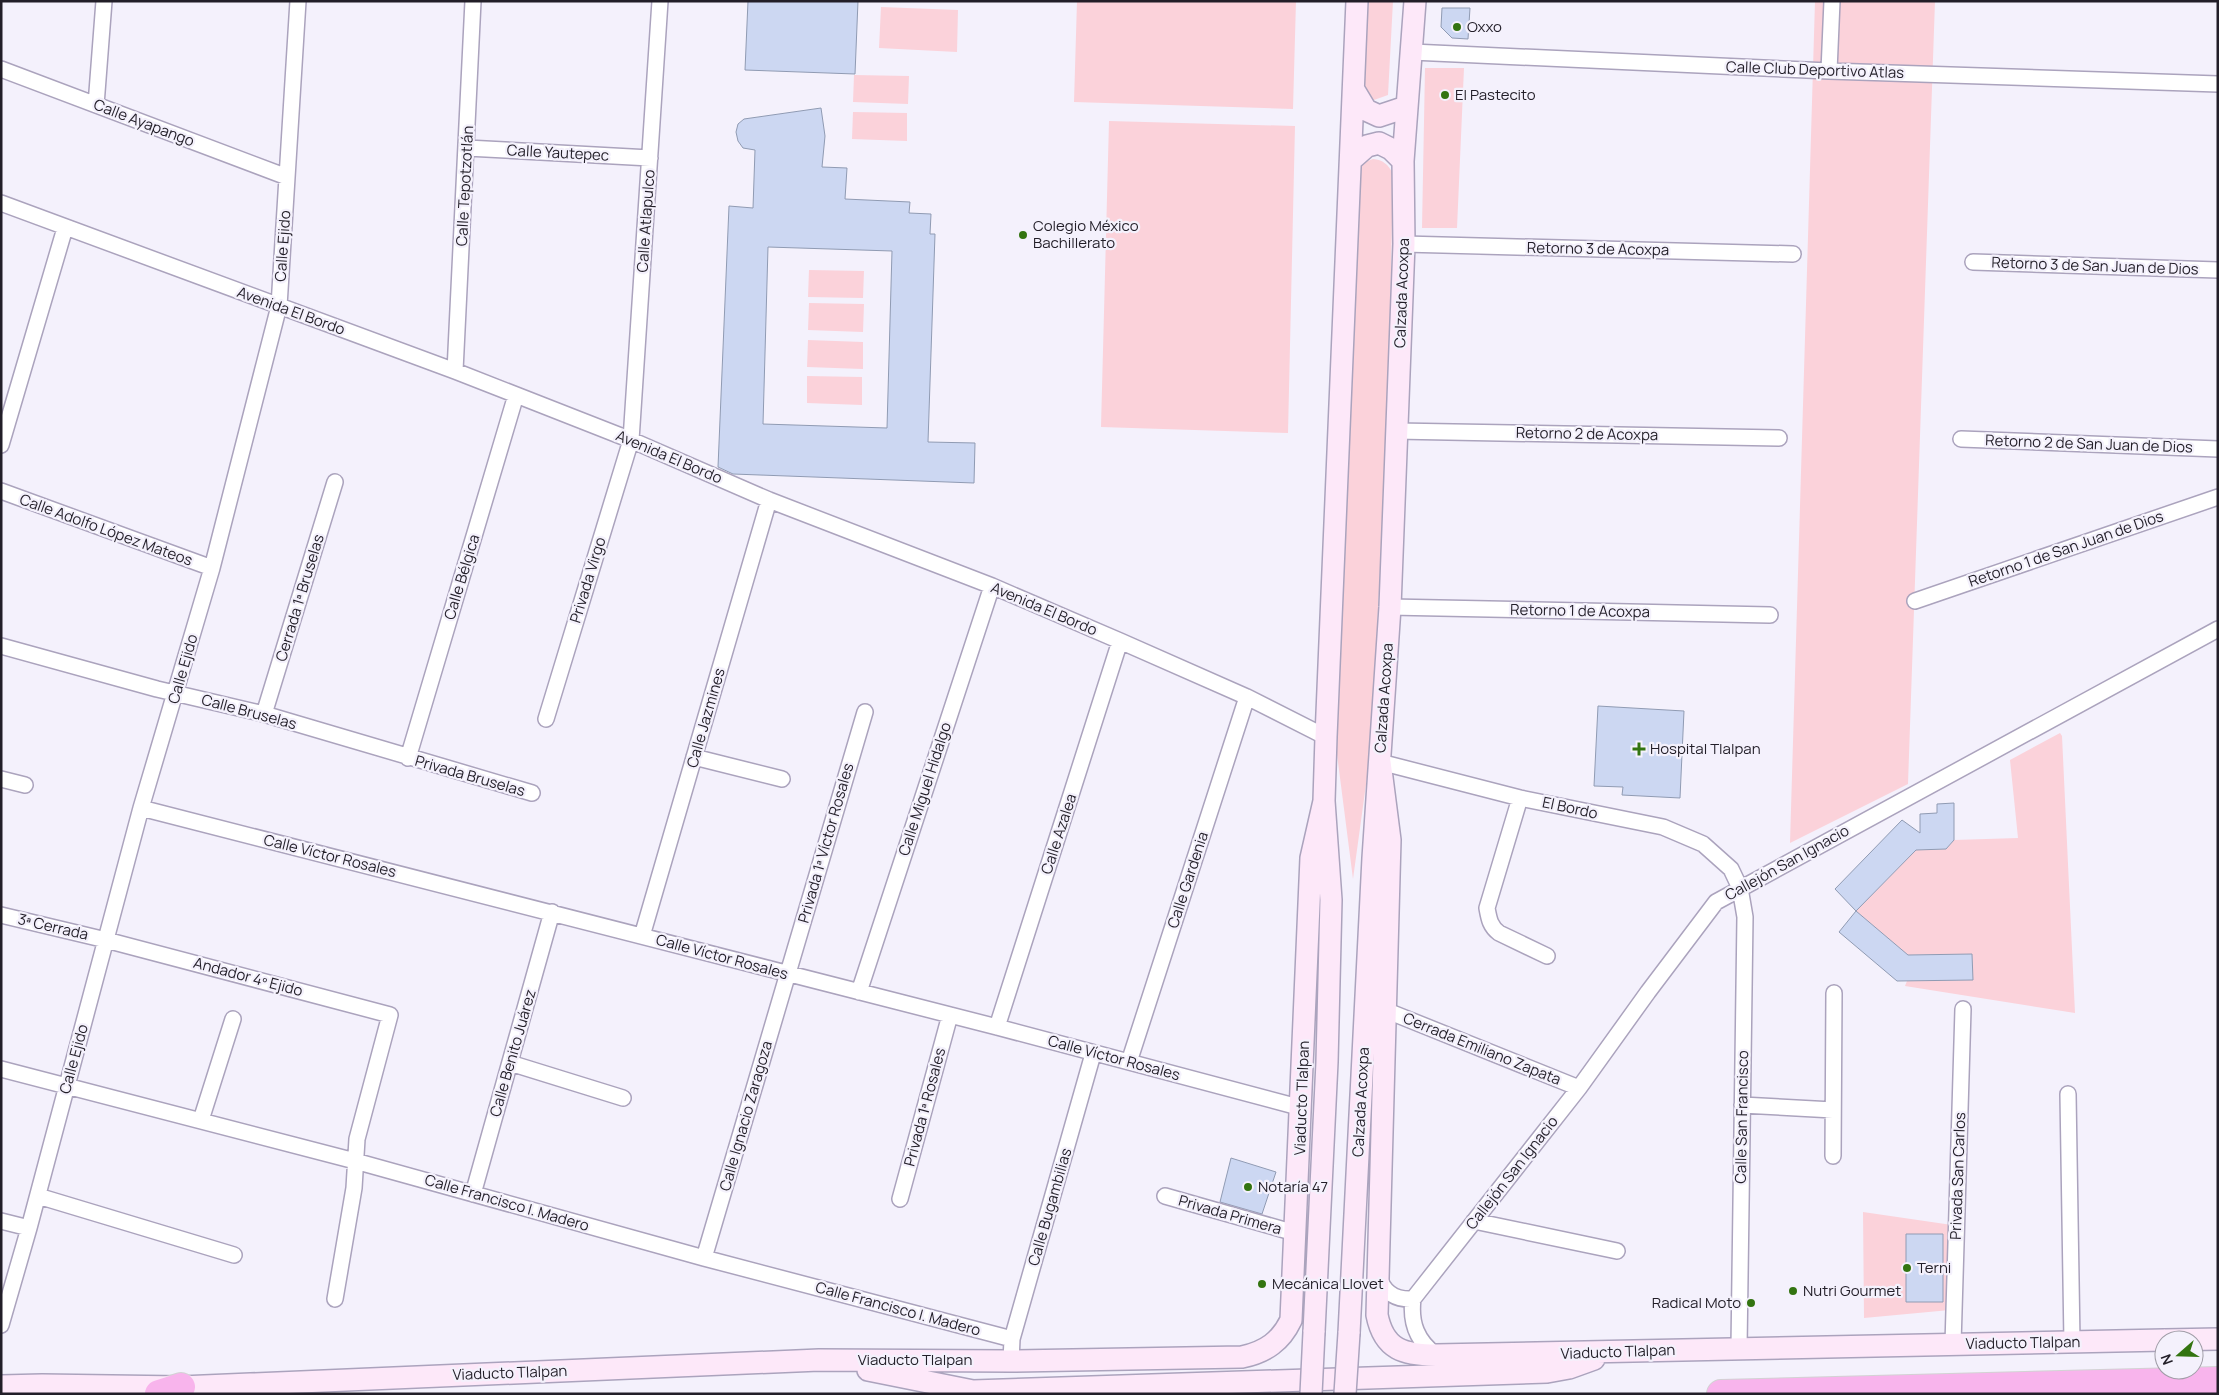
<svg xmlns="http://www.w3.org/2000/svg" width="2219" height="1395" font-family="Manrope,sans-serif">
<style>
.green{fill:#fbd2da}
.building{fill:#ccd7f2;stroke:#909bb3;fill-rule:evenodd}
.lines{fill:none;stroke-linecap:round;stroke-linejoin:round}
.minor-casing{stroke:#aba3bd;stroke-width:18}
.secondary-casing{stroke:#aba3bd;stroke-width:24}
.motorway-casing{stroke:#d3d2d4;stroke-width:30}
.minor{stroke:#fff;stroke-width:15}
.secondary{stroke:#fde8f9;stroke-width:21}
.motorway{stroke:#f8b4ec;stroke-width:28}
.secondary-bridge-casing{stroke:#aba3bd;stroke-width:24;stroke-linecap:butt}
.secondary-bridge{stroke:#fde8f9;stroke-width:21}
.poi-dot{fill:#337410;stroke:#f4f1fc;stroke-width:2}
.labels{text-anchor:middle;stroke-width:4.5;stroke-linejoin:round;paint-order:stroke}
.poi-label{font-size:15px;fill:#221e28;stroke:#f4f1fc;text-anchor:start}
.street-label{font-size:15px;fill:#221e28;stroke:#f4f1fc}
</style>
<rect width="100%" height="100%" fill="#f4f1fc"/>
<path class="green" d="M 1077,1 L 1296,1 L 1293,109 L 1074,102 Z
M 1367,1 L 1393,1 L 1388,95 L 1374,100 L 1363,87 Z
M 1815,1 L 1935,1 L 1908,784 L 1790,843 Z
M 881,7 L 958,10 L 957,52 L 879,48 Z
M 1425,68 L 1464,68 L 1457,228 L 1422,228 Z
M 854,75 L 909,76 L 908,104 L 853,102 Z
M 853,112 L 907,113 L 907,141 L 852,139 Z
M 1109,121 L 1295,126 L 1288,433 L 1101,427 Z
M 1373,159 C 1383,160 1388,164 1393,174 L 1388,412 L 1371,748 L 1353,879 L 1334,731 L 1359,169 L 1365,162 Z
M 809,270 L 864,271 L 863,298 L 808,297 Z
M 809,303 L 864,304 L 863,332 L 808,330 Z
M 808,340 L 863,342 L 863,369 L 807,367 Z
M 807,376 L 862,377 L 862,405 L 807,403 Z
M 2060,733 L 2062,736 L 2075,1013 L 1905,986 L 1907,981 L 1973,980 L 1972,954 L 1908,955 L 1856,911 L 1916,850 L 1946,849 L 1954,840 L 2018,838 L 2010,760 Z
M 1863,1212 L 1952,1225 L 1950,1310 L 1864,1318 Z"/>
<path class="building" d="M 748,1 L 858,1 L 855,74 L 745,70 Z
M 1442,8 L 1470,8 L 1468,39 L 1452,38 L 1441,27 Z
M 821,108 L 825,136 L 822,167 L 847,168 L 845,199 L 910,202 L 909,213 L 931,214 L 930,234 L 935,234 L 928,442 L 975,443 L 974,483 L 733,474 L 718,467 L 729,206 L 753,208 L 755,150 L 743,148 L 738,141 L 736,132 L 738,124 L 744,119 ZM 768,247 L 892,251 L 887,428 L 763,424 Z
M 1598,706 L 1684,711 L 1680,798 L 1622,795 L 1623,787 L 1594,786 Z
M 1954,803 L 1954,840 L 1946,849 L 1916,850 L 1856,911 L 1835,889 L 1902,820 L 1920,833 L 1920,814 L 1937,813 L 1937,804 Z
M 1856,911 L 1908,955 L 1972,954 L 1973,980 L 1897,981 L 1839,932 Z
M 1231,1158 L 1276,1172 L 1262,1214 L 1220,1202 Z
M 1906,1234 L 1943,1234 L 1943,1302 L 1906,1302 Z"/>
<g class="lines">
<defs>
<path id="minor" d="M 1412,52 L 1829,71 L 2218,84
M 1,69 L 287,177
M 1829,71 L 1832,1
M 96,105 L 104,1
M 467,148 L 650,158
M 1,203 L 455,371 L 631,440 L 769,500 L 992,586 L 1120,641 L 1247,697 L 1326,737
M 1404,244 L 1793,254
M 1973,262 L 2218,270
M 455,371 L 473,1
M 1396,431 L 1779,438
M 1961,439 L 2218,449
M 1,445 L 65,228
M 1,491 L 212,568
M 1915,601 L 2218,497
M 1390,607 L 1770,615
M 1,646 L 157,689 L 264,714 L 532,793
M 264,714 L 335,482
M 546,719 L 631,440 L 660,1
M 694,757 L 782,779
M 408,758 L 516,395
M 1380,762 L 1520,798 L 1663,827 L 1703,844 L 1731,869 L 1740,888 L 1745,917 L 1739,1348
M 1,779 L 25,785
M 1520,798 L 1487,908 C 1489,919 1490,926 1499,933 L 1547,956
M 141,808 L 997,1027 L 1302,1108
M 1,915 L 106,940 L 390,1015 L 357,1139 L 354,1188 L 335,1299
M 642,936 L 769,500
M 859,992 L 992,586
M 1385,1010 L 1579,1088
M 997,1027 L 1120,641
M 1129,1062 L 1247,697
M 510,1063 L 623,1098
M 1,1069 L 355,1161 L 704,1258 L 1012,1339
M 2068,1094 L 2072,1342
M 1742,1105 L 1833,1110
M 201,1120 L 233,1019
M 1833,1156 L 1834,993
M 473,1194 L 552,912
M 38,1196 L 234,1255
M 1165,1196 L 1295,1233
M 900,1199 L 950,1015
M 1,1221 L 29,1228
M 1474,1221 L 1617,1251
M 704,1258 L 865,712
M 1379,1276 C 1383,1293 1397,1300 1413,1299
M 1,1325 L 29,1228 L 141,808 L 212,568 L 279,306 L 298,1
M 1953,1344 L 1963,1009
M 1436,1355 C 1417,1341 1410,1323 1413,1299 L 1579,1088 L 1648,992 L 1716,902 L 2218,629
M 1011,1361 L 1012,1339 L 1093,1054"/>
<path id="secondary" d="M 1354,90 L 1366,110 L 1379,116 L 1406,107
M 1351,160 L 1367,146 L 1379,143 L 1391,149 L 1403,161
M 1380,762 L 1390,840 L 1377,1315 C 1384,1350 1404,1355 1436,1355 L 2164,1340
M 1314,1332 L 1327,1062 L 1331,900 L 1324,801 L 1326,737 L 1357,1
M 1349,1333 L 1373,858 L 1390,607 L 1404,244 L 1403,161 L 1415,1
M 2165,1340 L 2218,1339
M 868,1370 L 973,1391 L 1547,1372 L 1569,1368 L 1594,1359
M 1,1386 L 42,1385 L 181,1387 L 819,1360 L 1011,1361 L 1242,1357 C 1266,1352 1281,1341 1291,1320 L 1311,858 L 1324,801"/>
<path id="motorway" d="M 159,1394 L 181,1387
M 1721,1394 L 2218,1381"/>
</defs>
<use href="#minor" class="minor-casing"/>
<use href="#secondary" class="secondary-casing"/>
<use href="#motorway" class="motorway-casing"/>
<use href="#minor" class="minor"/>
<use href="#secondary" class="secondary"/>
<use href="#motorway" class="motorway"/>
<defs>
<path id="secondary-bridge" d="M 1311,1394 L 1314,1332
M 1345,1394 L 1349,1333"/>
</defs>
<use href="#secondary-bridge" class="secondary-bridge-casing"/>
<use href="#secondary-bridge" class="secondary-bridge"/>
</g>
<g class="poi-dot">
<circle cx="1457" cy="27" r="5"/>
<circle cx="1445" cy="95" r="5"/>
<circle cx="1023" cy="235" r="5"/>
<path d="M1636.5 741.5h5v5h5v5h-5v5h-5v-5h-5v-5h5z"/>
<circle cx="1248" cy="1187" r="5"/>
<circle cx="1907" cy="1268" r="5"/>
<circle cx="1262" cy="1284" r="5"/>
<circle cx="1793" cy="1291" r="5"/>
<circle cx="1751" cy="1303" r="5"/>
</g>
<g class="labels">
<g class="poi-label">
<text x="1467" y="32">Oxxo</text>
<text x="1455" y="100">El Pastecito</text>
<text x="1033" y="231">Colegio México<tspan x="1033" dy="17">Bachillerato</tspan></text>
<text x="1650" y="754">Hospital Tlalpan</text>
<text x="1258" y="1192">Notaría 47</text>
<text x="1917" y="1273">Terni</text>
<text x="1272" y="1289">Mecánica Llovet</text>
<text x="1803" y="1296">Nutri Gourmet</text>
<text x="1741" y="1308" text-anchor="end">Radical Moto</text>
</g>
<g class="street-label">
<text transform="translate(1815 70) rotate(2)" y="5">Calle Club Deportivo Atlas</text>
<text transform="translate(144 123) rotate(21)" y="5">Calle Ayapango</text>
<text transform="translate(558 153) rotate(3)" y="5">Calle Yautepec</text>
<text transform="translate(465 186) rotate(-87)" y="5">Calle Tepotzotlán</text>
<text transform="translate(646 221) rotate(-86)" y="5">Calle Atlapulco</text>
<text transform="translate(283 246) rotate(-86)" y="5">Calle Ejido</text>
<text transform="translate(1598 249) rotate(1)" y="5">Retorno 3 de Acoxpa</text>
<text transform="translate(2095 266) rotate(2)" y="5">Retorno 3 de San Juan de Dios</text>
<text transform="translate(1402 293) rotate(-88)" y="5">Calzada Acoxpa</text>
<text transform="translate(291 311) rotate(20)" y="5">Avenida El Bordo</text>
<text transform="translate(1587 434) rotate(1)" y="5">Retorno 2 de Acoxpa</text>
<text transform="translate(2089 444) rotate(2)" y="5">Retorno 2 de San Juan de Dios</text>
<text transform="translate(669 457) rotate(23)" y="5">Avenida El Bordo</text>
<text transform="translate(106 530) rotate(20)" y="5">Calle Adolfo López Mateos</text>
<text transform="translate(2066 549) rotate(-19)" y="5">Retorno 1 de San Juan de Dios</text>
<text transform="translate(462 577) rotate(-73)" y="5">Calle Bélgica</text>
<text transform="translate(588 580) rotate(-73)" y="5">Privada Virgo</text>
<text transform="translate(300 598) rotate(-73)" y="5">Cerrada 1ª Bruselas</text>
<text transform="translate(1044 609) rotate(23)" y="5">Avenida El Bordo</text>
<text transform="translate(1580 611) rotate(1)" y="5">Retorno 1 de Acoxpa</text>
<text transform="translate(183 669) rotate(-74)" y="5">Calle Ejido</text>
<text transform="translate(1384 698) rotate(-86)" y="5">Calzada Acoxpa</text>
<text transform="translate(249 712) rotate(15)" y="5">Calle Bruselas</text>
<text transform="translate(706 718) rotate(-74)" y="5">Calle Jazmines</text>
<text transform="translate(470 776) rotate(16)" y="5">Privada Bruselas</text>
<text transform="translate(925 789) rotate(-72)" y="5">Calle Miguel Hidalgo</text>
<text transform="translate(1570 808) rotate(12)" y="5">El Bordo</text>
<text transform="translate(1059 834) rotate(-72)" y="5">Calle Azalea</text>
<text transform="translate(826 843) rotate(-74)" y="5">Privada 1ª Víctor Rosales</text>
<text transform="translate(330 856) rotate(14)" y="5">Calle Víctor Rosales</text>
<text transform="translate(1787 863) rotate(-29)" y="5">Callejón San Ignacio</text>
<text transform="translate(1188 880) rotate(-72)" y="5">Calle Gardenia</text>
<text transform="translate(53 927) rotate(13)" y="5">3ª Cerrada</text>
<text transform="translate(722 957) rotate(15)" y="5">Calle Víctor Rosales</text>
<text transform="translate(248 977) rotate(15)" y="5">Andador 4º Ejido</text>
<text transform="translate(1482 1049) rotate(22)" y="5">Cerrada Emiliano Zapata</text>
<text transform="translate(513 1053) rotate(-74)" y="5">Calle Benito Juárez</text>
<text transform="translate(1114 1058) rotate(15)" y="5">Calle Víctor Rosales</text>
<text transform="translate(74 1059) rotate(-75)" y="5">Calle Ejido</text>
<text transform="translate(1302 1098) rotate(-88)" y="5">Viaducto Tlalpan</text>
<text transform="translate(1361 1102) rotate(-87)" y="5">Calzada Acoxpa</text>
<text transform="translate(925 1107) rotate(-75)" y="5">Privada 1ª Rosales</text>
<text transform="translate(746 1116) rotate(-74)" y="5">Calle Ignacio Zaragoza</text>
<text transform="translate(1742 1117) rotate(-89)" y="5">Calle San Francisco</text>
<text transform="translate(1512 1173) rotate(-52)" y="5">Callejón San Ignacio</text>
<text transform="translate(1958 1176) rotate(-88)" y="5">Privada San Carlos</text>
<text transform="translate(507 1203) rotate(16)" y="5">Calle Francisco I. Madero</text>
<text transform="translate(1050 1207) rotate(-74)" y="5">Calle Bugambilias</text>
<text transform="translate(1230 1215) rotate(16)" y="5">Privada Primera</text>
<text transform="translate(898 1309) rotate(15)" y="5">Calle Francisco I. Madero</text>
<text transform="translate(2023 1343) rotate(-1)" y="5">Viaducto Tlalpan</text>
<text transform="translate(1618 1352) rotate(-2)" y="5">Viaducto Tlalpan</text>
<text x="915" y="1365">Viaducto Tlalpan</text>
<text transform="translate(510 1373) rotate(-2)" y="5">Viaducto Tlalpan</text>
</g>
</g>
<rect width="2219" height="1395" fill="none" stroke="#221e28" stroke-width="5"/>
<g transform="translate(2179 1355) rotate(250)"><circle r="24" fill="#f4f1fc" stroke="#a09da7"/>
<path d="M0-4L9 19L0 12L-9 19Z" fill="#337410"/>
<text y="-8" font-size="14" font-weight="bold" text-anchor="middle" fill="#221e28">N</text>
</g>
</svg>
